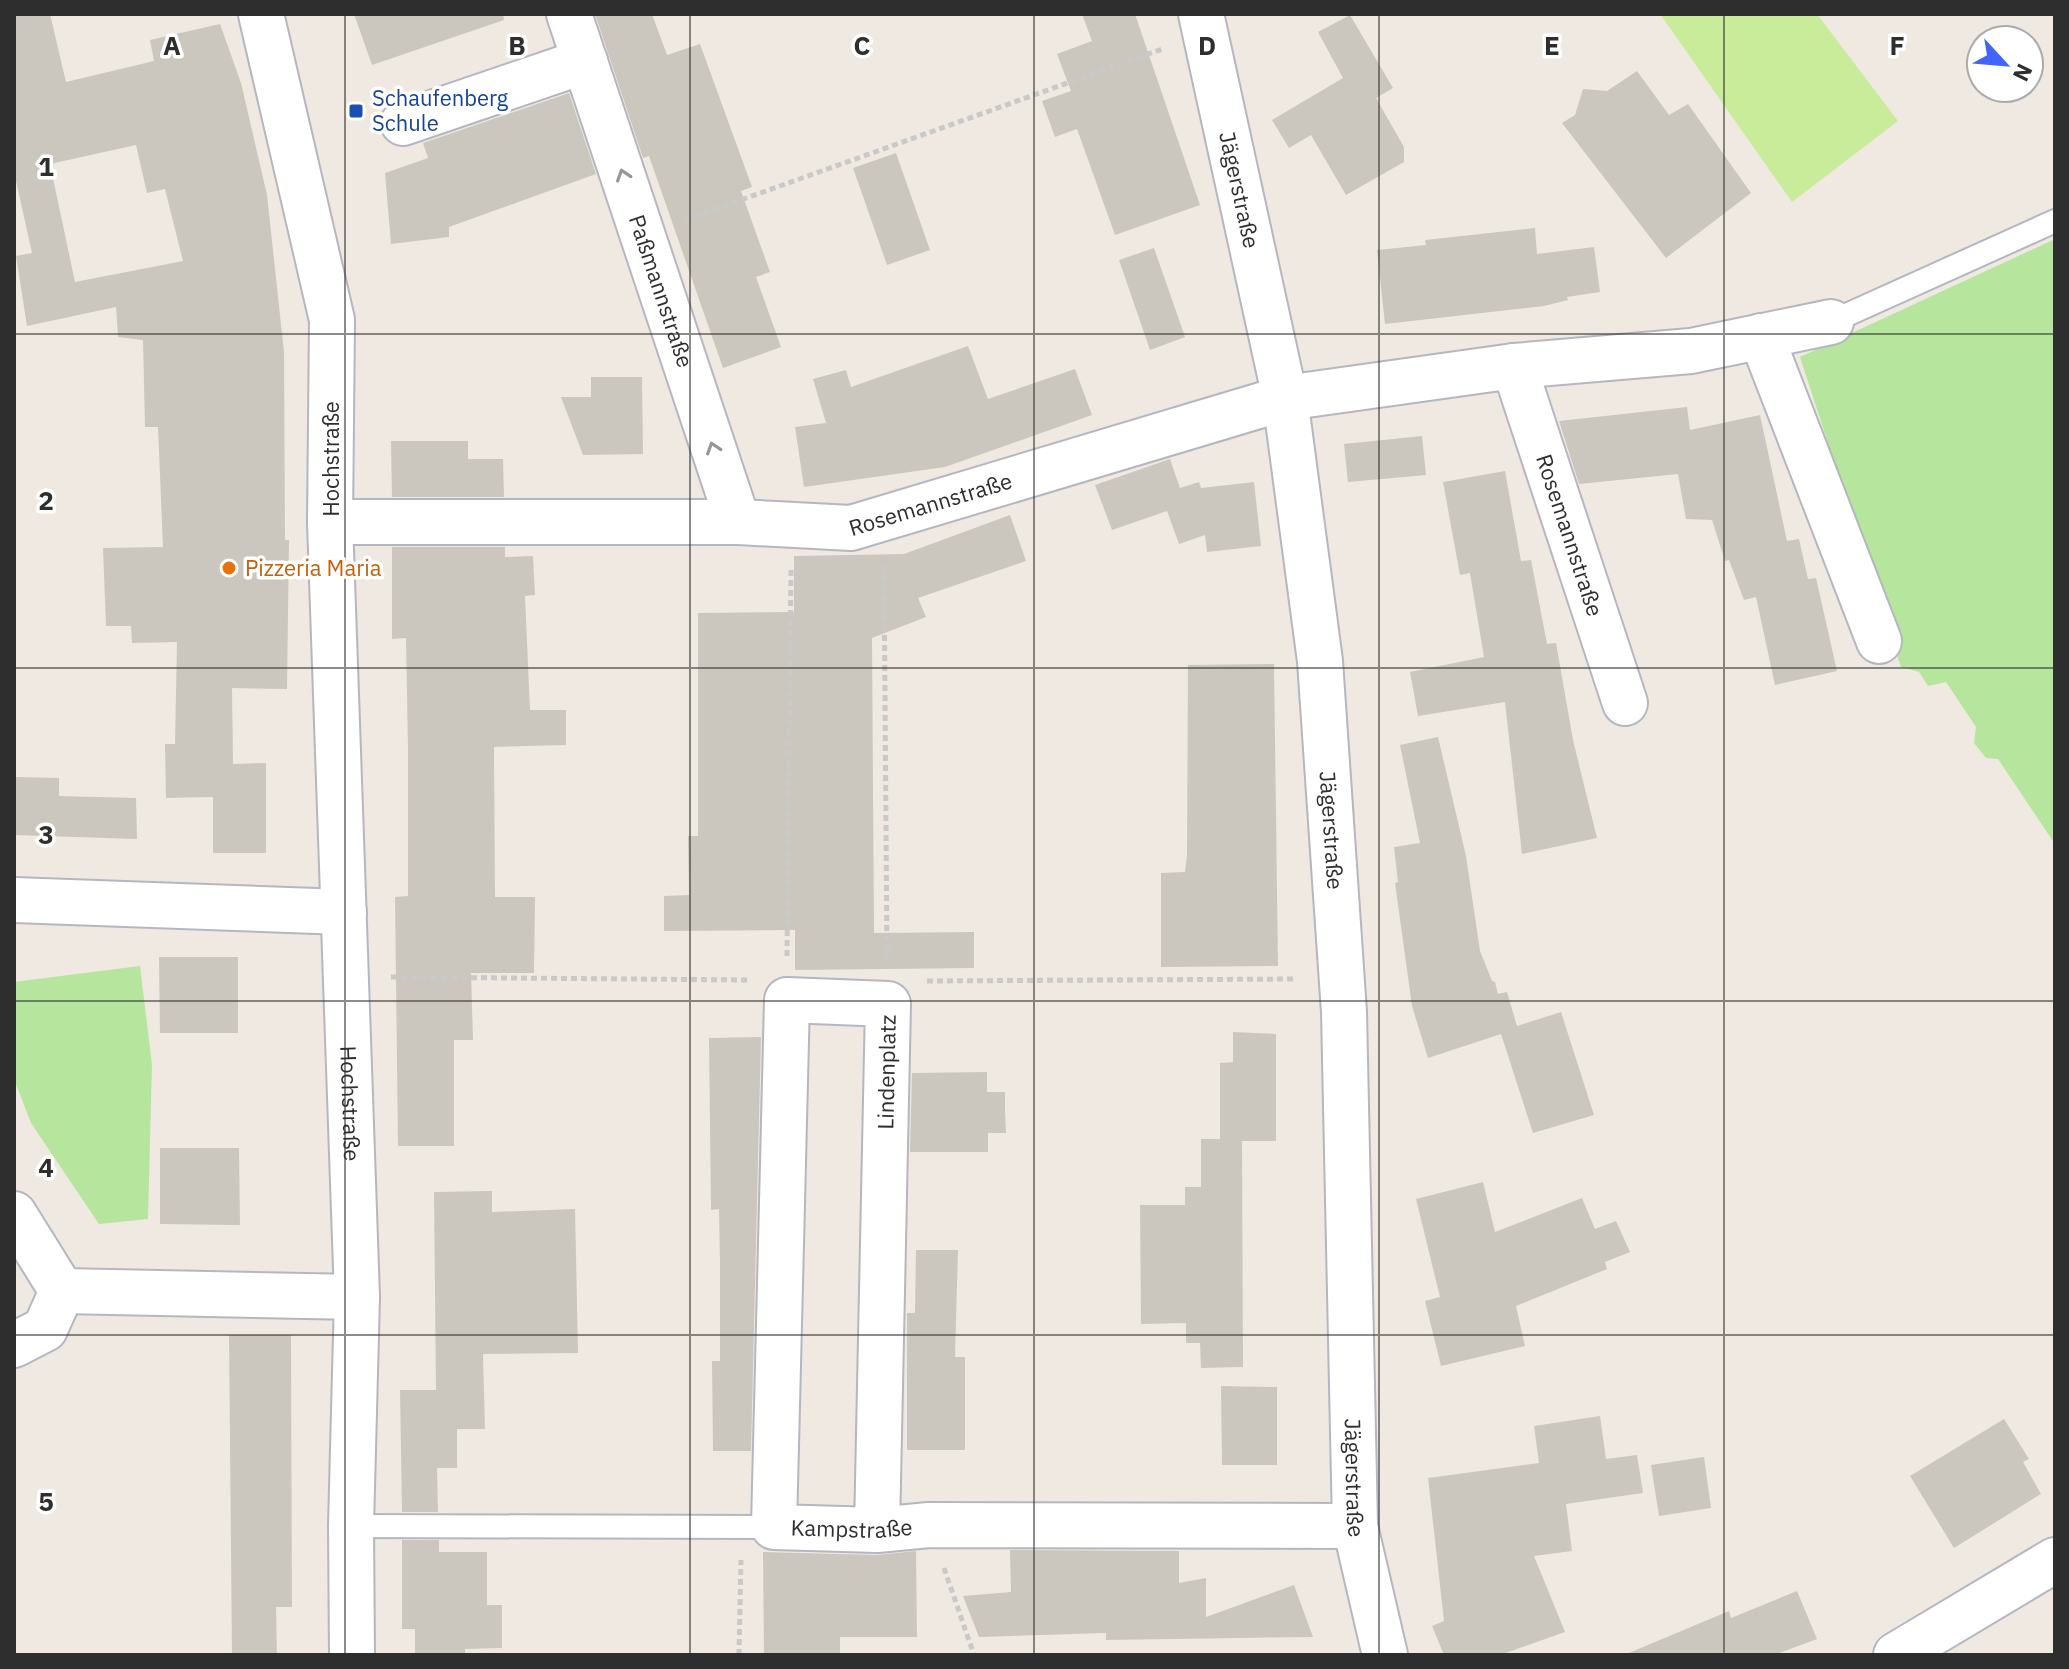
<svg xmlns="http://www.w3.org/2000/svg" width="2069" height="1669" font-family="'IBM Plex Sans',sans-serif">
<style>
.green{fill:#b6e59e}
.pitch{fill:#c9ec9a}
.building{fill:#cbc7bf;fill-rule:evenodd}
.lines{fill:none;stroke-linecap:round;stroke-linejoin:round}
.lane-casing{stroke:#b4b7c1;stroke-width:26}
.street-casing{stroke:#b4b7c1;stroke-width:48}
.path{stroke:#c9c9c9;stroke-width:5;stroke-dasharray:6 4;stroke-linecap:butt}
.lane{stroke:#fff;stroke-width:22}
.street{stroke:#fff;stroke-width:44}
.oneway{stroke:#969696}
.grid{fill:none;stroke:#2e2e2e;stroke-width:2;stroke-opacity:0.55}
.transit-dot{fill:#1a4fb4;stroke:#fff;stroke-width:3}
.food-dot{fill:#e8710a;stroke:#fff;stroke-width:3}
.labels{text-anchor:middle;stroke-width:7;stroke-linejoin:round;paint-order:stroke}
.transit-label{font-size:22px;fill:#164399;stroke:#fff;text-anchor:start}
.street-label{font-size:22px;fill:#2e2e2e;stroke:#fff}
.food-label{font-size:22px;fill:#c56008;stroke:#fff;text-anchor:start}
.grid-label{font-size:26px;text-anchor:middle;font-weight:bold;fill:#2e2e2e;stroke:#fff;stroke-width:7;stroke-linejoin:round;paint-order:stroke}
</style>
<rect width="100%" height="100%" fill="#efe9e1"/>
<path class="green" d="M 2055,239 L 2055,844 L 1998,759 L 1986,758 L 1974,743 L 1976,727 L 1946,682 L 1928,686 L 1919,672 L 1901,667 L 1800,357 Z
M 140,966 L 152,1065 L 148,1219 L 99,1224 L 31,1123 L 14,1079 L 14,982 Z"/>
<path class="pitch" d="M 1660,14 L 1817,14 L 1898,121 L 1792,202 Z"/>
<path class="building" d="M 14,14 L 50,14 L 66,82 L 154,61 L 150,40 L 220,24 L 241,83 L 267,195 L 284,352 L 285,540 L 289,540 L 287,689 L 232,688 L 233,764 L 266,763 L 266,853 L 213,853 L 213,797 L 166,798 L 165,744 L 175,744 L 177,642 L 132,643 L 131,626 L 106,626 L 103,548 L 163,547 L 158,427 L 145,427 L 143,340 L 118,337 L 116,307 L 27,326 L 16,256 L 32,253 L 14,172 ZM 136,145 L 147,193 L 165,189 L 183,261 L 75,282 L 50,164 Z
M 354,14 L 503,14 L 504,20 L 372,65 Z
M 595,14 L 652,14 L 667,55 L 700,44 L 752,187 L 741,191 L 770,272 L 756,277 L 781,347 L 723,368 L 649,156 L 643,158 Z
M 1082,14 L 1135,14 L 1200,205 L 1115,235 L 1077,129 L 1055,137 L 1042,101 L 1071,91 L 1057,54 L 1092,41 Z
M 1350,15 L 1393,88 L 1376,98 L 1404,147 L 1404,162 L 1346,195 L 1311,135 L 1289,148 L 1272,120 L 1343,78 L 1318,32 Z
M 1637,71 L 1669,115 L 1688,104 L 1751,193 L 1666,258 L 1562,123 L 1575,115 L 1583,89 L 1607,91 Z
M 569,93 L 596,174 L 449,227 L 449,237 L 391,244 L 385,173 L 428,158 L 423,143 Z
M 896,153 L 930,250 L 887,265 L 853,168 Z
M 1535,228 L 1537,254 L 1594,247 L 1600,292 L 1567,297 L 1568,300 L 1544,306 L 1385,324 L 1377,250 L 1426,245 L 1425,240 Z
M 1154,248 L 1185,337 L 1150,350 L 1119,260 Z
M 968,346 L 988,399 L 1075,369 L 1092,415 L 945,467 L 804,487 L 795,427 L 826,423 L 813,379 L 846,370 L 851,387 Z
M 591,377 L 642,377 L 643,454 L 583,455 L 561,397 L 591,397 Z
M 1687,407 L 1690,430 L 1760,415 L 1787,541 L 1799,539 L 1808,579 L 1816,578 L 1837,671 L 1775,685 L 1756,597 L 1744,600 L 1729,560 L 1725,561 L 1712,520 L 1686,519 L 1678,474 L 1579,484 L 1559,421 Z
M 1422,436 L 1426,475 L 1348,482 L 1344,444 Z
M 391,441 L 468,441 L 468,459 L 503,459 L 504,497 L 392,497 Z
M 1170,459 L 1180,488 L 1199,482 L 1201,488 L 1254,482 L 1261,546 L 1207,552 L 1205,535 L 1179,544 L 1167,511 L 1112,530 L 1095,485 Z
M 1505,471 L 1521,561 L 1531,560 L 1547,644 L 1556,643 L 1573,740 L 1597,838 L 1522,854 L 1505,702 L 1418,716 L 1410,672 L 1484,657 L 1470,573 L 1460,575 L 1443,482 Z
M 1010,515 L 1026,561 L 918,598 L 926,617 L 872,638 L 874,933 L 974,932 L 974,968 L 795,970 L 795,930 L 664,931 L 664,896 L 689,895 L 688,836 L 698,836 L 698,613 L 794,612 L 794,556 L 904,554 Z
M 392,547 L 505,547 L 505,557 L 533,556 L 535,595 L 525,596 L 530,710 L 566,710 L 566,745 L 494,747 L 495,897 L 535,897 L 534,973 L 471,973 L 473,1040 L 454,1040 L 454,1146 L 398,1146 L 395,897 L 408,896 L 408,748 L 406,638 L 392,639 Z
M 1274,664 L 1278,966 L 1161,967 L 1161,873 L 1185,872 L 1187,855 L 1188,665 Z
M 1438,737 L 1466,856 L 1480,951 L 1492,981 L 1495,982 L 1498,994 L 1507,992 L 1517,1026 L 1561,1012 L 1594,1115 L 1533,1133 L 1501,1034 L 1428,1058 L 1412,1006 L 1395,883 L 1398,882 L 1394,847 L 1420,843 L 1400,745 Z
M 14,777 L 59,778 L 59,796 L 136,798 L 137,839 L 14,835 Z
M 159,957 L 238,957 L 238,1033 L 160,1033 Z
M 1233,1032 L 1276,1034 L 1276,1141 L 1242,1141 L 1243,1367 L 1201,1368 L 1200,1343 L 1186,1343 L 1186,1323 L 1141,1324 L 1140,1205 L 1185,1205 L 1185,1187 L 1201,1187 L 1201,1139 L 1220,1139 L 1220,1063 L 1233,1062 Z
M 761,1037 L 751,1451 L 713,1451 L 712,1361 L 720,1361 L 720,1261 L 719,1209 L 711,1210 L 709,1038 Z
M 987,1072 L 987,1092 L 1005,1092 L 1005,1111 L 1006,1133 L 988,1133 L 988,1152 L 910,1152 L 912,1073 Z
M 160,1148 L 239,1148 L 240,1225 L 160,1224 Z
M 1483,1182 L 1495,1232 L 1582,1198 L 1595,1229 L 1616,1221 L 1630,1252 L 1605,1262 L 1607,1269 L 1516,1306 L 1525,1346 L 1441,1366 L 1425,1301 L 1440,1297 L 1416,1199 Z
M 492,1191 L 492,1212 L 575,1209 L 578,1353 L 483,1354 L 485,1429 L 457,1429 L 457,1468 L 437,1468 L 438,1512 L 402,1512 L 400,1390 L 436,1390 L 434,1192 Z
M 916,1250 L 958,1250 L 955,1357 L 965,1357 L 965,1450 L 907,1450 L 907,1313 L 915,1313 Z
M 229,1335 L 291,1335 L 292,1607 L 276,1607 L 277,1655 L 232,1655 Z
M 1221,1386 L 1277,1387 L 1277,1465 L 1222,1465 Z
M 1600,1416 L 1606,1459 L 1637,1455 L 1643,1493 L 1566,1504 L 1572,1551 L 1534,1556 L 1565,1632 L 1500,1655 L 1444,1655 L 1432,1626 L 1444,1621 L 1428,1478 L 1539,1463 L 1534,1426 Z
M 2004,1419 L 2029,1459 L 2023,1462 L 2041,1494 L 1954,1548 L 1910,1476 Z
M 1704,1457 L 1711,1508 L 1659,1516 L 1651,1465 Z
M 402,1540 L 439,1540 L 439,1552 L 487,1552 L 487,1605 L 502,1605 L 502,1648 L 465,1649 L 465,1655 L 415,1655 L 415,1629 L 402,1629 Z
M 1010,1550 L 1179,1551 L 1179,1583 L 1206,1578 L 1206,1617 L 1294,1585 L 1313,1637 L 1106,1640 L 1106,1633 L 979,1637 L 963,1596 L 1011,1592 Z
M 916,1551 L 917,1637 L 840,1637 L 840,1655 L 764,1655 L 763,1552 L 877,1555 Z
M 1797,1591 L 1817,1639 L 1774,1655 L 1624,1655 L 1729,1611 L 1731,1618 Z"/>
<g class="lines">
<defs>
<path id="lane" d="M 1831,322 L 2055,221
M 351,1526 L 774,1527"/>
<g id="street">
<path id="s1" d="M 261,14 L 332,320 L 330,522 L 357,1297 L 351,1526 L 352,1655"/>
<path id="s2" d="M 569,14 L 738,522"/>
<path id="s3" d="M 1201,14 L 1285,398 L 1320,661 L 1344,1012 L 1355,1526 L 1385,1655"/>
<path d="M 403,123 L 585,61"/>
<path d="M 1761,336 L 1879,641"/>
<path id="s4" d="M 1514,366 L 1625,703"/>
<path id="s5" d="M 330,522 L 738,522 L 851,528 L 1285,398 L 1514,366 L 1691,351 L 1831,322"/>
<path d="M 14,900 L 344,912"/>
<path d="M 14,1214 L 62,1291"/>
<path d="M 62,1291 L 357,1297"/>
<path d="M 14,1345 L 45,1329 L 62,1291"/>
<path id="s6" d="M 877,1530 L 888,1004 L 787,1000 L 774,1527 L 877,1530 L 929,1525 L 1355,1526"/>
<path d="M 1896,1655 L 2055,1560"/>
</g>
</defs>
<use href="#lane" class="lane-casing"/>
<use href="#street" class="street-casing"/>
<path class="path" d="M 685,220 L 1165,48
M 884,565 L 887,959
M 787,956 L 791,570
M 391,977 L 749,980
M 927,981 L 1297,979
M 944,1568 L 974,1655
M 739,1655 L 741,1560"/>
<use href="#lane" class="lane"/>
<use href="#street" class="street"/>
</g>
<defs><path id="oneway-chevron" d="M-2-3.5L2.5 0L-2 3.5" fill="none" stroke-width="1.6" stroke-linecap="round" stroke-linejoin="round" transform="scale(2)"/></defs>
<g class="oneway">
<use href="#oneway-chevron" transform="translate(623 175) rotate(-108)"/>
<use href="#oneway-chevron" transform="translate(713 448) rotate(-108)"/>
</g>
<path class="grid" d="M 345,14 L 345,1655M 690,14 L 690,1655M 1034,14 L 1034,1655M 1379,14 L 1379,1655M 1724,14 L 1724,1655M 14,334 L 2055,334M 14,668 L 2055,668M 14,1001 L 2055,1001M 14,1335 L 2055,1335"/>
<rect class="transit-dot" x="348" y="103" width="16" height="16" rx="4"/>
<circle class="food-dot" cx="229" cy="568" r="8"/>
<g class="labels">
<g class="transit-label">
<text x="372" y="106">Schaufenberg<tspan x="372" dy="25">Schule</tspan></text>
</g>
<g class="street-label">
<text dy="8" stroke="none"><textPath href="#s3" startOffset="180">Jägerstraße</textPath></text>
<text dy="8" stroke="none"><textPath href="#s2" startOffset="292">Paßmannstraße</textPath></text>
<text transform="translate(331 459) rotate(-90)" y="8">Hochstraße</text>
<text dy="8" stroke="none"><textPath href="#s5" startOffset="604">Rosemannstraße</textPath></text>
<text dy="8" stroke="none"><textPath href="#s4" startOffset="178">Rosemannstraße</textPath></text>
<text dy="8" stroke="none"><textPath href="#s3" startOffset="828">Jägerstraße</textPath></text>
<text dy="8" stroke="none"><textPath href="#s6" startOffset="458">Lindenplatz</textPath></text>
<text dy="8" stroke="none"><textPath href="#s1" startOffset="1098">Hochstraße</textPath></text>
<text dy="8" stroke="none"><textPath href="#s3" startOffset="1476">Jägerstraße</textPath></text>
<text dy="8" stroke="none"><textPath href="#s6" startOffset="1232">Kampstraße</textPath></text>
</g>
<g class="food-label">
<text x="245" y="576">Pizzeria Maria</text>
</g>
</g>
<g class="grid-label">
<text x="172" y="55">A</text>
<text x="517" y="55">B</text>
<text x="862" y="55">C</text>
<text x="1207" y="55">D</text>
<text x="1552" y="55">E</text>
<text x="1897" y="55">F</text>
<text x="46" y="176">1</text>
<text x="46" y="510">2</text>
<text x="46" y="844">3</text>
<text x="46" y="1177">4</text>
<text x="46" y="1511">5</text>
</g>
<rect width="2069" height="1669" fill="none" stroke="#2e2e2e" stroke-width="32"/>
<g transform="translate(2005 64) rotate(116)"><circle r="38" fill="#ffffff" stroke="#ababab" stroke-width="2"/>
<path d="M0-6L14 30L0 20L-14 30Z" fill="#4264fb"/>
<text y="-12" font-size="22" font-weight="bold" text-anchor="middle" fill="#2e2e2e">N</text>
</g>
</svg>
